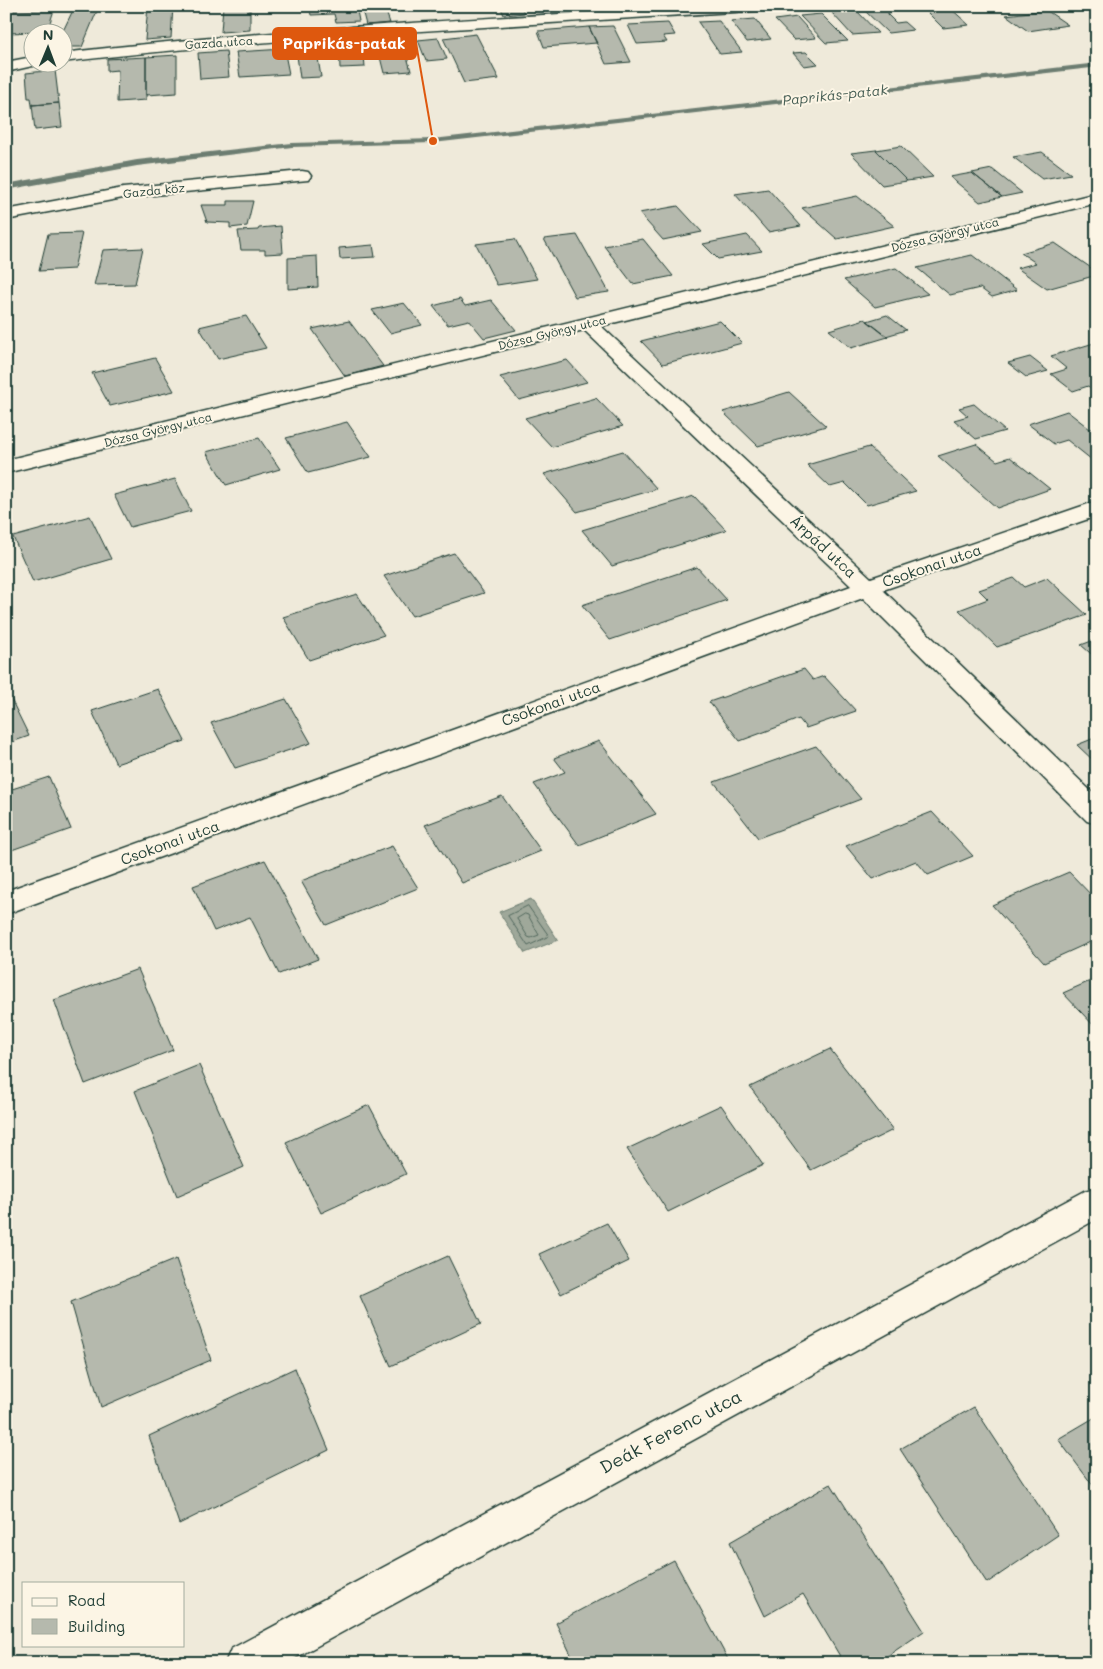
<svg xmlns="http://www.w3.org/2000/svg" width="1103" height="1669" font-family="Mali,sans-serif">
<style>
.water{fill:#9fa89a;stroke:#6c7d71}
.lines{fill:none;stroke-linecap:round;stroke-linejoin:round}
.shore{stroke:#52685d;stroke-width:1}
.stream{fill:#6c7d71;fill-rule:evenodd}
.building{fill:#b5b9ad;stroke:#1f3d34}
.minor-casing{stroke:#1f3d34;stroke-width:3}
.minor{fill:#fcf5e5;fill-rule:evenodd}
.labels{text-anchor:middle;stroke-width:4;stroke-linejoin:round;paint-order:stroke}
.far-street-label{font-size:12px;fill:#1f3d34;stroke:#fcf5e5}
.far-water-label{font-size:14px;font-style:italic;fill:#455d53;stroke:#fcf5e5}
.street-label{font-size:15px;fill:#1f3d34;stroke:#fcf5e5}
.near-street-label{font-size:18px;fill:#1f3d34;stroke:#fcf5e5}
.leader{fill:none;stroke:#de580e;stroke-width:2}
.callout-dot{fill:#de580e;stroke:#fcf5e5;stroke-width:2}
.callout{fill:#de580e;stroke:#de580e;stroke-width:2}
.callout-label{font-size:16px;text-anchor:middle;font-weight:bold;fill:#fff}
</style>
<rect width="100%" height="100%" fill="#efeada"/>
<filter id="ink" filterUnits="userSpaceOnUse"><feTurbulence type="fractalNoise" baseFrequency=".02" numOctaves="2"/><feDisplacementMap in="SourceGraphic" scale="10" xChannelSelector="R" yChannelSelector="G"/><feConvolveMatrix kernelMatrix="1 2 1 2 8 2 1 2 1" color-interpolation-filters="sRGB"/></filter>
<g filter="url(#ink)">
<path class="water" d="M 531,899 L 558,940 L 525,953 L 499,912 Z"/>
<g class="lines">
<path class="shore" d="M 528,906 L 549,936 L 528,946 L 508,916 Z
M 525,914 L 528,915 L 539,935 L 531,938 L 528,937 L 517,919 Z"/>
<path class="stream" d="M 1097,60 L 1097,66 L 1091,68 L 433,143 L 292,147 L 137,166 L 6,190 L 6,184 L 137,160 L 292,143 L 433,139 L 1089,64 Z"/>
</g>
<path class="building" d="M 75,6 L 99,6 L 82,47 L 62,47 L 62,33 Z
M 148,6 L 173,6 L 171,38 L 145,40 Z
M 223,6 L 250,6 L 250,30 L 221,32 Z
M 309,6 L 356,6 L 359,21 L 336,22 L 334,14 L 311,15 Z
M 361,6 L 384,6 L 390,23 L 366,25 Z
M 500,6 L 521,6 L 524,13 L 504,15 Z
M 948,6 L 969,25 L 943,28 L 922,7 Z
M 886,7 L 891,13 L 887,14 L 896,23 L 904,22 L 913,30 L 888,33 L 864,10 Z
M 54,10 L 47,32 L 6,33 L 6,11 Z
M 1046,10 L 1068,25 L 1028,31 L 1006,15 Z
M 857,11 L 878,33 L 852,35 L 832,13 Z
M 821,14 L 848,41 L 826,43 L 800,16 Z
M 797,17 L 816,38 L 794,40 L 775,20 Z
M 755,19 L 771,39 L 747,42 L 731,21 Z
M 719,21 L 742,52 L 720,54 L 698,22 Z
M 668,23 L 675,35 L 663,36 L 667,42 L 637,44 L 628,25 Z
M 613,26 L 631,62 L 606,64 L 589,27 Z
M 589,27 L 597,43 L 544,47 L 538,31 Z
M 476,34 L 499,79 L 464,83 L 443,38 Z
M 438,38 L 447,59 L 426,61 L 418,40 Z
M 393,40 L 396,54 L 406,53 L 411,71 L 384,73 L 376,41 Z
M 363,43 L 365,67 L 340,68 L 339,44 Z
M 316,46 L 321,77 L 300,78 L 296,48 Z
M 284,49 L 289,74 L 240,77 L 236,52 Z
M 226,51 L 229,77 L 200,79 L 198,53 Z
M 806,52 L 818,64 L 804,66 L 793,53 Z
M 177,55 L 177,93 L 146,95 L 146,57 Z
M 146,57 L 146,100 L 117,102 L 118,70 L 107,71 L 107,59 Z
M 55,70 L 59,103 L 32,105 L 31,98 L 28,98 L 26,73 Z
M 59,103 L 62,127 L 35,130 L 32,105 Z
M 901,146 L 933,177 L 907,181 L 876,150 Z
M 876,150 L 907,181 L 882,185 L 851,153 Z
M 1042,152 L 1071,174 L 1042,179 L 1013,157 Z
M 992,169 L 1022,193 L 1002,197 L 972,173 Z
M 972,173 L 1002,197 L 980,202 L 950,177 Z
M 768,189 L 801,226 L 768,232 L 735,194 Z
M 857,196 L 894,226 L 837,239 L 802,208 Z
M 228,201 L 253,201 L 247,226 L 230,228 L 230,223 L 207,222 L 201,205 L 228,205 Z
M 678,206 L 702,232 L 663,240 L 639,213 Z
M 281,226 L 283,253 L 265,254 L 265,250 L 241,250 L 238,231 L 258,230 L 259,228 Z
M 82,233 L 74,269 L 39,271 L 48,234 Z
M 577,235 L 609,292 L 575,297 L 544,239 Z
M 747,235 L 762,251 L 718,259 L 703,244 Z
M 515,239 L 537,279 L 497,285 L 476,244 Z
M 643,239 L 673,276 L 633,284 L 604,246 Z
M 1055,243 L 1097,272 L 1097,275 L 1047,289 L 1017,268 L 1036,263 L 1021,253 Z
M 373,245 L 375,257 L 340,259 L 339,248 Z
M 143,248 L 135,284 L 94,285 L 103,250 Z
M 972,255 L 1017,290 L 992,297 L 980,288 L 950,295 L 917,268 Z
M 317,256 L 318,287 L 288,289 L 288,258 Z
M 896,268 L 928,294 L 875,307 L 844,280 Z
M 460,299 L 465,306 L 491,300 L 516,330 L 484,338 L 469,320 L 448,325 L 433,306 Z
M 404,303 L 422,325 L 390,333 L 372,310 Z
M 887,315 L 906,330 L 886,336 L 867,321 Z
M 246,316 L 266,348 L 218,359 L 199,327 Z
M 865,319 L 888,337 L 851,348 L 829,330 Z
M 349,321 L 383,366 L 345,376 L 312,329 Z
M 720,321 L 742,343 L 663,364 L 641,341 Z
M 1094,343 L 1097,345 L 1097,393 L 1088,386 L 1073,391 L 1051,374 L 1067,369 L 1051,356 Z
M 1030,357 L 1048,371 L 1026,377 L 1008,363 Z
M 155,358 L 174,391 L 110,406 L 92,373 Z
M 567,360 L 587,382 L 519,400 L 500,377 Z
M 789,392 L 826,426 L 758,446 L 723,412 Z
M 596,398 L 623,426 L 552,447 L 525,418 Z
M 974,404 L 1005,431 L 976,439 L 954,420 L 968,416 L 959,408 Z
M 1067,411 L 1090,429 L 1097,427 L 1097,464 L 1067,440 L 1054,444 L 1028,424 Z
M 347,422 L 371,457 L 308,473 L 286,438 Z
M 259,438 L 280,469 L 226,485 L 206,452 Z
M 976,444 L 997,461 L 1010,457 L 1050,489 L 997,508 L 938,456 Z
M 869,447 L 916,491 L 867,505 L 845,483 L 830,487 L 807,465 Z
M 623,451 L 657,489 L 577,512 L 544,474 Z
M 175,479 L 191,511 L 130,527 L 114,495 Z
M 694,496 L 726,530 L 612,566 L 582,530 Z
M 90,516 L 111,559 L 33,582 L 13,537 Z
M 454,553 L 484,593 L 412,616 L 384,576 Z
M 697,567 L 727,600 L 610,640 L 582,605 Z
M 1014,578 L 1024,587 L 1047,578 L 1087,615 L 997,647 L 959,610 L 988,599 L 979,590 Z
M 357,594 L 384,635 L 309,660 L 283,617 Z
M 1097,639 L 1097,659 L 1081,645 Z
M 804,669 L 813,680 L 824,676 L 856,711 L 806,728 L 799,719 L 740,741 L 709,702 Z
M 6,689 L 29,736 L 6,744 Z
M 158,689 L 185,741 L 116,764 L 92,711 Z
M 286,699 L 311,743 L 235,768 L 211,723 Z
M 1097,737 L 1097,764 L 1077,745 Z
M 599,741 L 656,814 L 579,845 L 534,784 L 565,772 L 554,758 Z
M 816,746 L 861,799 L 758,838 L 714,782 Z
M 49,777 L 71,829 L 6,852 L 6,791 Z
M 502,796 L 541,851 L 462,883 L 425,825 Z
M 932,812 L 973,856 L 928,875 L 916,861 L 873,879 L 846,846 Z
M 392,846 L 418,888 L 326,925 L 301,881 Z
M 265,860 L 318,959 L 279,974 L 250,917 L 214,931 L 193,886 Z
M 1069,872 L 1097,901 L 1097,939 L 1044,963 L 992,905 Z
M 138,969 L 173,1050 L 85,1084 L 54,1000 Z
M 1097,978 L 1097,1029 L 1063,993 Z
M 830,1049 L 893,1130 L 811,1170 L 750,1087 Z
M 199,1065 L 244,1167 L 177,1196 L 135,1091 Z
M 369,1105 L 406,1174 L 321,1213 L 286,1142 Z
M 721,1105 L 763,1165 L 668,1212 L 627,1149 Z
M 607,1223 L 629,1261 L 561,1294 L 539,1254 Z
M 448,1256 L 481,1324 L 391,1366 L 360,1296 Z
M 176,1259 L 211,1360 L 101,1407 L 71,1302 Z
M 295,1368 L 329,1450 L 179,1524 L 149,1436 Z
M 974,1407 L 1058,1535 L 987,1583 L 900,1449 Z
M 1097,1416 L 1097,1491 L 1058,1439 Z
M 831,1484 L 924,1631 L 877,1663 L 844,1663 L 803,1594 L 765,1616 L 730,1542 Z
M 674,1560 L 730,1663 L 575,1663 L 556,1623 Z"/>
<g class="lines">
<defs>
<path id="minor" d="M 691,6 L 771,6 L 764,10 C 530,25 295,35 62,62 L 62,53 C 271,29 482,19 691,6 Z
M 32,57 L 32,62 L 39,62 L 37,65 L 6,72 L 6,62 Z
M 302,171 L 308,172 L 311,176 L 308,180 L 123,198 L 6,220 L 6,210 L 123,188 Z
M 1097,193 L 1097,203 L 601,326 L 871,578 L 1097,501 L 1097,516 L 883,590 L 1097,797 L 1097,824 L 1087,821 L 863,598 L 6,914 L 6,891 L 851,586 L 584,330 L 6,473 L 6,460 Z
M 1097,1187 L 1097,1219 L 286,1663 L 225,1663 L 231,1649 L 1085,1191 Z"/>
</defs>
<use href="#minor" class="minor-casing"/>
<use href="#minor" class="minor"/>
</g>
</g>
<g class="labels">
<g class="far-street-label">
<text transform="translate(219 43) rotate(-4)" y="4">Gazda utca</text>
<text transform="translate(154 191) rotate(-6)" y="4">Gazda köz</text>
<text transform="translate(945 235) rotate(-14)" y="4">Dózsa György utca</text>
<text transform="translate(552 333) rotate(-14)" y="4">Dózsa György utca</text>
<text transform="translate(158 430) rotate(-14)" y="4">Dózsa György utca</text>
</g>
<g class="far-water-label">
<text transform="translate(835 95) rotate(-6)" y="5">Paprikás-patak</text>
</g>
<g class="street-label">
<text transform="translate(823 547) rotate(43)" y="5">Árpád utca</text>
<text transform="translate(932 566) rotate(-19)" y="5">Csokonai utca</text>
<text transform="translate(551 704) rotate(-20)" y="5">Csokonai utca</text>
<text transform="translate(170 843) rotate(-20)" y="5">Csokonai utca</text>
</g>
<g class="near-street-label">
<text transform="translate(671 1432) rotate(-28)" y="6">Deák Ferenc utca</text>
</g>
</g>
<path class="leader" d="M433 141L416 43"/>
<circle class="callout-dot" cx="433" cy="141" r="5"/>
<rect class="callout" x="273" y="28" width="143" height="31" rx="5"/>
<g class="callout-label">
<text x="344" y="49">Paprikás-patak</text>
</g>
<rect width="1103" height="1669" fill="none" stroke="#fcf5e5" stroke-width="25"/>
<rect x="12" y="12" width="1078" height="1644" fill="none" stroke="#1f3d34" stroke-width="2" filter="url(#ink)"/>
<rect x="22" y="1582" width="162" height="65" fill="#fcf5e5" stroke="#a4ab9e"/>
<rect x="32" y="1598" width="25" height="8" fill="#fcf5e5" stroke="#a4ab9e"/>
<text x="68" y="1606" font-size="15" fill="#1f3d34">Road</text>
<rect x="32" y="1619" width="25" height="15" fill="#b5b9ad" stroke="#a4ab9e"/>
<text x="68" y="1632" font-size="15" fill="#1f3d34">Building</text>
<g transform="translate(48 48) rotate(1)"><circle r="24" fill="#fcf5e5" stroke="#a4ab9e"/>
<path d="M0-4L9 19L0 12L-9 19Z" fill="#1f3d34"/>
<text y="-8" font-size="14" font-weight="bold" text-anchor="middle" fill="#1f3d34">N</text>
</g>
</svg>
